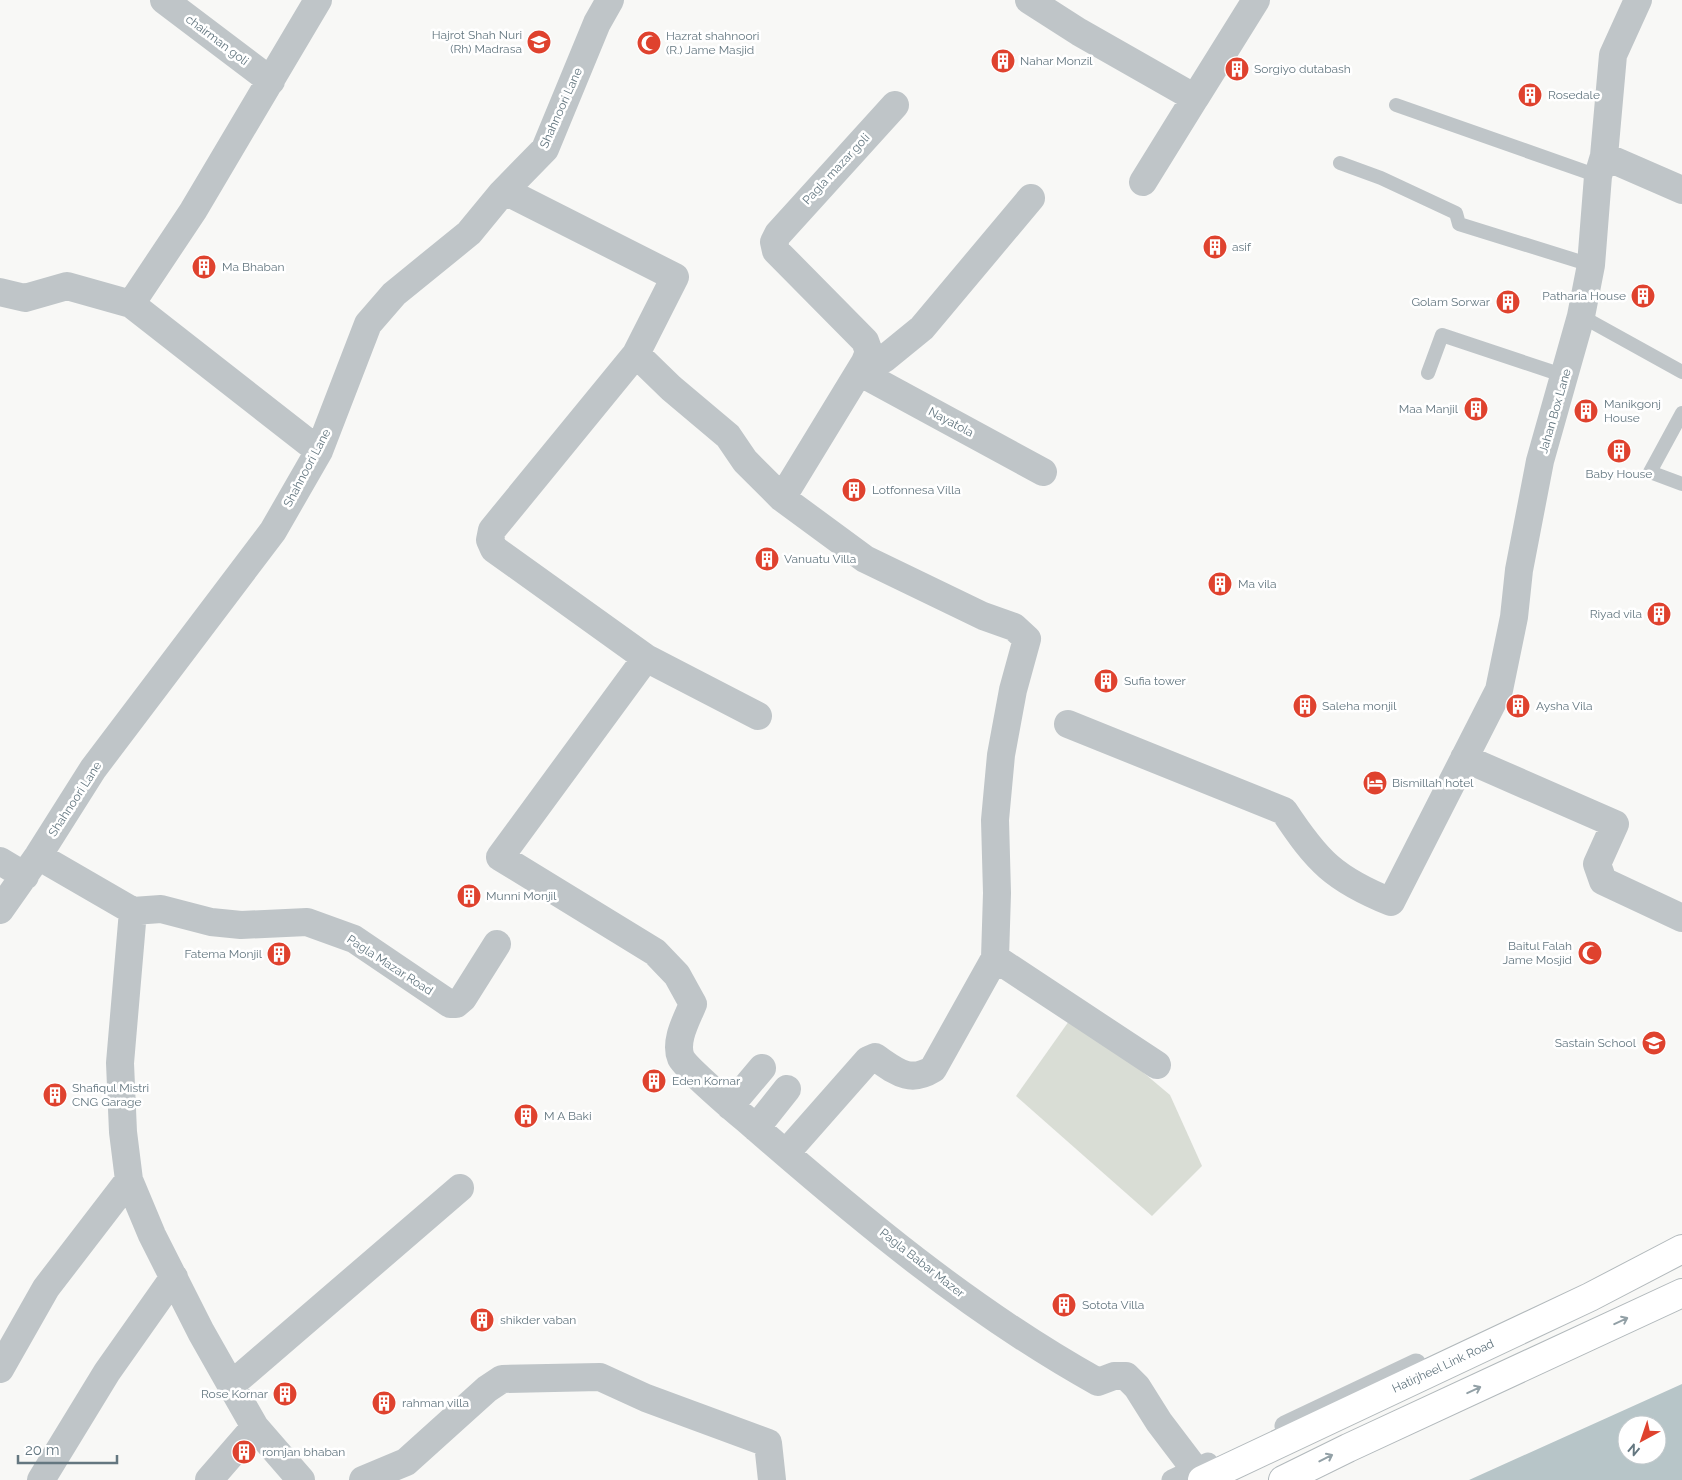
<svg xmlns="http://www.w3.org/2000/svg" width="1682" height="1480" font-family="Raleway,sans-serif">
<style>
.green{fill:#d9ddd5}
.water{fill:#b7c5c8;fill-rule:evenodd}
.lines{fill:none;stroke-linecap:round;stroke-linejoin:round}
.secondary-casing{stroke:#b2b9bc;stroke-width:30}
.service{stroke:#bfc5c8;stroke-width:14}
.pedestrian{stroke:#bfc5c8;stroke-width:21}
.minor{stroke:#bfc5c8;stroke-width:28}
.secondary{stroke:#fff;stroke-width:28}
.oneway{stroke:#92a0a6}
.labels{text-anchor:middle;stroke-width:5;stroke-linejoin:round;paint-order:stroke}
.poi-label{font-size:12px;fill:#647780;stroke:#fff;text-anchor:start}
.street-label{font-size:12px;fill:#647780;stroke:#fff}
</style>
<rect width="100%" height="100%" fill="#f8f8f6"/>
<path class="green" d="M 1074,1014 L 1170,1095 L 1202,1166 L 1152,1216 L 1016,1096 Z"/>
<path class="water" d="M 1682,1384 L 1682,1480 L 1469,1480 ZM 1627,1425 L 1657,1425 L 1657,1455 L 1627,1455 Z"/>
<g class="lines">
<defs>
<path id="secondary" d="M 1202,1480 L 1590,1297 L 1682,1249
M 1283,1480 L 1348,1448 L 1682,1293"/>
</defs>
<use href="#secondary" class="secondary-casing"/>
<path class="service" d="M 1396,105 L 1598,176
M 1340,163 L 1381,178 L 1456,213 L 1459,224 L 1591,265
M 1581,316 L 1682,372
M 1428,373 L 1442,335 L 1565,376
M 1682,413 L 1650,472 L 1682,484"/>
<path class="pedestrian" d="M 1285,1426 L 1416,1364
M 1172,1480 L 1208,1463"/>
<path class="minor" d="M 164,0 L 271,81
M 1029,0 L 1079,32 L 1195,98 L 1256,0
M 1604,156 L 1682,190
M 1143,182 L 1195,98
M 502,193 L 511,194 L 675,277 L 636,354 L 492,530 L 490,540 L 494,549 L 646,658 L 500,857 L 655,952 L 677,975 L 693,1004 C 687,1019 674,1041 681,1058 C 686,1068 736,1111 747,1120 C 857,1216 970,1311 1098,1382 L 1114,1376 L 1126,1376 L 1137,1387 L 1159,1422 L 1203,1480
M 0,292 L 25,298 L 67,286 L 131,304 L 319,451
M 131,304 L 193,211 L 318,0
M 636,354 L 671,388 L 728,436 L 745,461 L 782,498 L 865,559 L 983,616 L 1014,627 L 1027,639 L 1013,690 L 1001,755 L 995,820 L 997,893 L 995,958 L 933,1069 C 909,1084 896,1071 875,1057 L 868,1060 L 786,1153
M 865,362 L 869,352 L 865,341 L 776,251 L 774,242 L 778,234 L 895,105
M 859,372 L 1043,472
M 782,498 L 865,362 L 884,359 L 922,328 L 1031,198
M 646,658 L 758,716
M 1068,724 L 1284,811 C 1317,861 1334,879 1391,902 L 1499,690 L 1514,617 L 1519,570 L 1540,461 L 1581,316 L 1591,265 L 1598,176 L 1604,156 L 1613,55 L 1638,0
M 1464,758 L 1615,824 L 1597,864 L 1603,881 L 1682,918
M 38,856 L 133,911
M 0,861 L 25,876
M 0,910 L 38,856 L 93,769 L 273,531 L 319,451 L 368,324 L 394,294 L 469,233 L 502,193 L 545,149 L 597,23 L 610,0
M 133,911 L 120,1063 L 123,1132 L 129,1180 L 152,1235 L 201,1332 L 231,1385 L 255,1427 L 301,1480
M 133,911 L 161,909 L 211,922 L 241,925 L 307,922 L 354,939 L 450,1004 L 456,1004 L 463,998 L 497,944
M 995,958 L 1157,1065
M 730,1106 L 762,1068
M 756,1128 L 787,1089
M 0,1369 L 46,1288 L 129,1180
M 231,1385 L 460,1188
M 41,1480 L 107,1372 L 174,1277
M 209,1480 L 255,1427
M 363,1480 L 406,1462 L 487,1389 L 502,1379 L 600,1377 L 646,1398 L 768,1443 L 772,1480"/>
<use href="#secondary" class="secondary"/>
</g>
<defs><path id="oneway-shaft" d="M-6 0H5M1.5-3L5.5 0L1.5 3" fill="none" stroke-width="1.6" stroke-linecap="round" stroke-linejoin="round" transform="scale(1.25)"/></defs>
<g class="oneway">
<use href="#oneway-shaft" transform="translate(1621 1321) rotate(-25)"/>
<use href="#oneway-shaft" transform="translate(1474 1390) rotate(-25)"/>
<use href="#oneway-shaft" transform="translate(1326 1458) rotate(-27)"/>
</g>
<defs>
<symbol id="school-disc" viewBox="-11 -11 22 22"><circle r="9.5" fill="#df422e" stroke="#fff"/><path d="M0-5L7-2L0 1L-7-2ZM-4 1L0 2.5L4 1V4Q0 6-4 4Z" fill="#fff"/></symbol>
<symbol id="mosque-disc" viewBox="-11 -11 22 22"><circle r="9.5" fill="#df422e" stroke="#fff"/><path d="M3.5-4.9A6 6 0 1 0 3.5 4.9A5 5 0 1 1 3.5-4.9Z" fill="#fff"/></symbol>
<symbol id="building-disc" viewBox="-11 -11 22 22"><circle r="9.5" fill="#df422e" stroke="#fff"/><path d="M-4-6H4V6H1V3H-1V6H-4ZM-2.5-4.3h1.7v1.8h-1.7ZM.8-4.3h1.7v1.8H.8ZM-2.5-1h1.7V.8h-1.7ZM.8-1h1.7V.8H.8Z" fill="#fff"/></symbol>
<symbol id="hotel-disc" viewBox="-11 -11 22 22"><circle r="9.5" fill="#df422e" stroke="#fff"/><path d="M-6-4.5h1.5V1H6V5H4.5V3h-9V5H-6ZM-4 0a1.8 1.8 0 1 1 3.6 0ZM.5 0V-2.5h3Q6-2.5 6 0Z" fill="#fff"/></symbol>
</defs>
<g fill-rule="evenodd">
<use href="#school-disc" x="525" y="28" width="28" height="28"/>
<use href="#mosque-disc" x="635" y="29" width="28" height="28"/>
<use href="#building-disc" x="989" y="47" width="28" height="28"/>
<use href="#building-disc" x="1223" y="55" width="28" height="28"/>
<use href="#building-disc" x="1516" y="81" width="28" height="28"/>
<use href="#building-disc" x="1201" y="233" width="28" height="28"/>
<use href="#building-disc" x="190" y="253" width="28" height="28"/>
<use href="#building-disc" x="1629" y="282" width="28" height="28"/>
<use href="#building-disc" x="1494" y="288" width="28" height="28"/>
<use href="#building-disc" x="1462" y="395" width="28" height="28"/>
<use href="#building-disc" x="1572" y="397" width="28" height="28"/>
<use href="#building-disc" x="1605" y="437" width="28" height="28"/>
<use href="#building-disc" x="840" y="476" width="28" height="28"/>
<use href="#building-disc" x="753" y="545" width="28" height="28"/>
<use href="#building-disc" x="1206" y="570" width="28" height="28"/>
<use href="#building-disc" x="1645" y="600" width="28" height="28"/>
<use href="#building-disc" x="1092" y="667" width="28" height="28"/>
<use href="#building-disc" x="1291" y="692" width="28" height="28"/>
<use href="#building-disc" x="1504" y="692" width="28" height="28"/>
<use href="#hotel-disc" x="1361" y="769" width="28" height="28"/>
<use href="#building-disc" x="455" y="882" width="28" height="28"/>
<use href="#mosque-disc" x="1576" y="939" width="28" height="28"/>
<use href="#building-disc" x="265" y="940" width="28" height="28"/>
<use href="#school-disc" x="1640" y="1029" width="28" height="28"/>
<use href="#building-disc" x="640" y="1067" width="28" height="28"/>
<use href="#building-disc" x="41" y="1081" width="28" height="28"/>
<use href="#building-disc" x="512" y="1102" width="28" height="28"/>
<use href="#building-disc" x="1050" y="1291" width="28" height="28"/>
<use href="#building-disc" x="468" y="1306" width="28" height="28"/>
<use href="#building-disc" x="271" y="1380" width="28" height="28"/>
<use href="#building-disc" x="370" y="1389" width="28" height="28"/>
<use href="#building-disc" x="230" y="1438" width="28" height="28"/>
</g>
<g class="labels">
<g class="poi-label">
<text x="522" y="39" text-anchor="end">Hajrot Shah Nuri<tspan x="522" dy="14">(Rh) Madrasa</tspan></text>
<text x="666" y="40">Hazrat shahnoori<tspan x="666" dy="14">(R.) Jame Masjid</tspan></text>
<text x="1020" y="65">Nahar Monzil</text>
<text x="1254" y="73">Sorgiyo dutabash</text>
<text x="1548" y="99">Rosedale</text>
<text x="1232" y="251">asif</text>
<text x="222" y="271">Ma Bhaban</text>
<text x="1626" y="300" text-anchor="end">Patharia House</text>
<text x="1490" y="306" text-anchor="end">Golam Sorwar</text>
<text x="1604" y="408">Manikgonj<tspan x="1604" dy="14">House</tspan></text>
<text x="1458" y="413" text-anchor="end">Maa Manjil</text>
<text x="1619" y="478" text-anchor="middle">Baby House</text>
<text x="872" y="494">Lotfonnesa Villa</text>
<text x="784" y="563">Vanuatu Villa</text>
<text x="1238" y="588">Ma vila</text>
<text x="1642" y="618" text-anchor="end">Riyad vila</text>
<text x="1124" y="685">Sufia tower</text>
<text x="1322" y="710">Saleha monjil</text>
<text x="1536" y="710">Aysha Vila</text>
<text x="1392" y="787">Bismillah hotel</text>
<text x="486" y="900">Munni Monjil</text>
<text x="1572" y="950" text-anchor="end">Baitul Falah<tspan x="1572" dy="14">Jame Mosjid</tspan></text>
<text x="262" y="958" text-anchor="end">Fatema Monjil</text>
<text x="1636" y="1047" text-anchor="end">Sastain School</text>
<text x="672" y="1085">Eden Kornar</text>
<text x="72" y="1092">Shafiqul Mistri<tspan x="72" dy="14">CNG Garage</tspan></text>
<text x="544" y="1120">M A Baki</text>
<text x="1082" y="1309">Sotota Villa</text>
<text x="500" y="1324">shikder vaban</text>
<text x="268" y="1398" text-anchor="end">Rose Kornar</text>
<text x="402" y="1407">rahman villa</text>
<text x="262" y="1456">romjan bhaban</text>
</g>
<g class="street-label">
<text transform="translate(217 40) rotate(37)" y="4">chairman goli</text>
<text transform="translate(561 108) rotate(-66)" y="4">Shahnoori Lane</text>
<text transform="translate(836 169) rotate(-47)" y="4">Pagla mazar goli</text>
<text transform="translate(1555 411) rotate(-74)" y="4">Jahan Box Lane</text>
<text transform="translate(951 422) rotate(28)" y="4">Nayatola</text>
<text transform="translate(307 468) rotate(-62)" y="4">Shahnoori Lane</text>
<text transform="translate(75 799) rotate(-57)" y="4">Shahnoori Lane</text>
<text transform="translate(390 965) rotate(33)" y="4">Pagla Mazar Road</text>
<text transform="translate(922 1263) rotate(38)" y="4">Pagla Babar Mazer</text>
<text transform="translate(1443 1366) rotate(-25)" y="4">Hatirjheel Link Road</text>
</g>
</g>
<g transform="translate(1642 1440) rotate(220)"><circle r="24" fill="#ffffff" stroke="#c1c9cc"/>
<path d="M0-4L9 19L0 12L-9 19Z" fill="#df422e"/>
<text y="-8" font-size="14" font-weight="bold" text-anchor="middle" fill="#647780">N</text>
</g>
<path d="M18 1455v8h99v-8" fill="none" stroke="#647780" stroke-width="2.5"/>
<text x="25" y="1455" font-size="15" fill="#647780" stroke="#ffffff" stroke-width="4" paint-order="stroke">20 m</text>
</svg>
